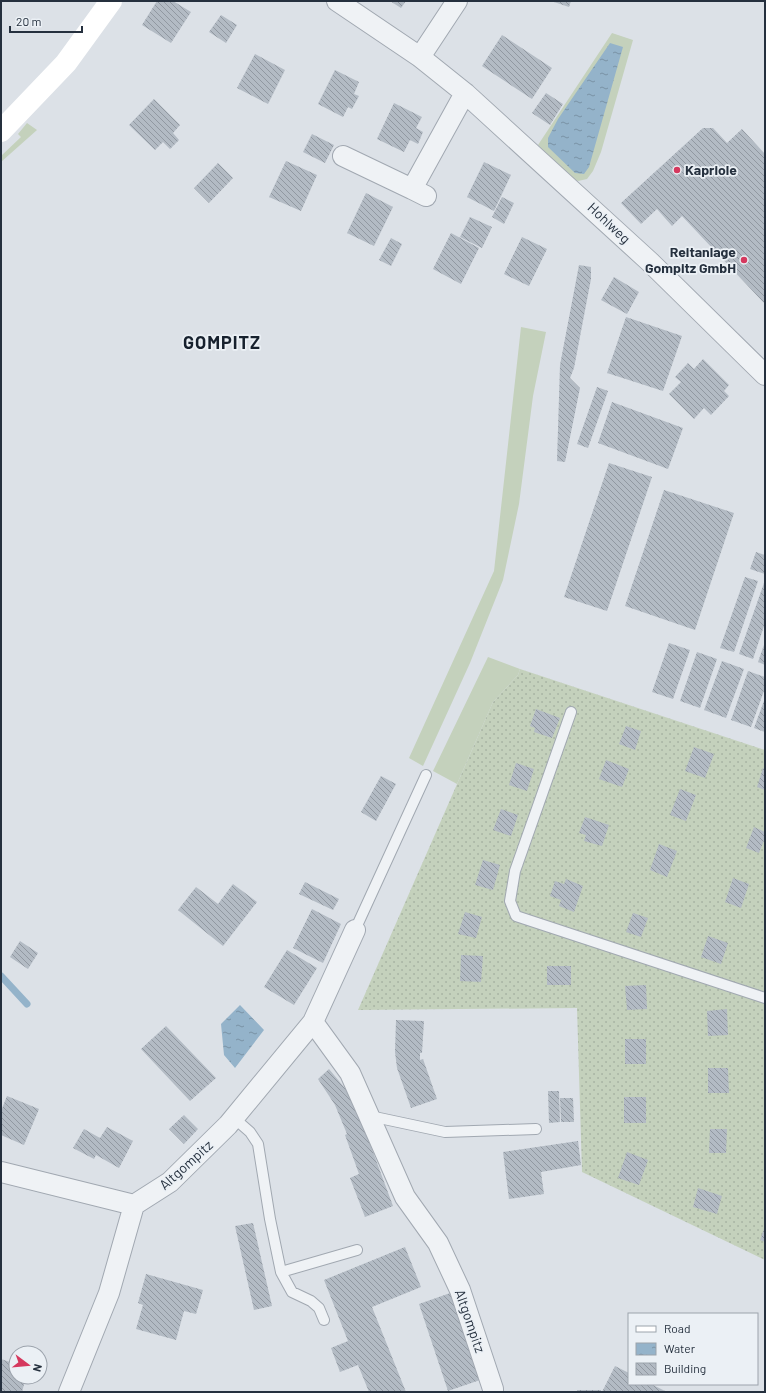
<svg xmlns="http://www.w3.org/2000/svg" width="766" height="1393" font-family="Barlow,sans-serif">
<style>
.grass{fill:#c4d1bc}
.garden{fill:url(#garden-dots)}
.water{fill:url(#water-ripples)}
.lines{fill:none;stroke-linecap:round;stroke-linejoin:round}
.stream{stroke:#94b3ca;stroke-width:7}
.building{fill:url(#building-back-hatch)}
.lane-casing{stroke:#a1a8b1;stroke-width:12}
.street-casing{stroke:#a1a8b1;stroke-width:22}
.lane{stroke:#eff2f5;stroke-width:10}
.street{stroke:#eff2f5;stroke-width:20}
.secondary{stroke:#fff;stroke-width:22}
.poi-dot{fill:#d5385e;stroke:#ebf0f5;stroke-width:1.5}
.labels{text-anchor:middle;stroke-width:3.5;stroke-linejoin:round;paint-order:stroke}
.poi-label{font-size:14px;font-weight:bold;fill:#25303e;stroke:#ebf0f5;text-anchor:start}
.street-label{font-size:14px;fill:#25303e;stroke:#ebf0f5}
.district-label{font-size:18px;font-weight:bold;letter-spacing:1px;fill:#17212e;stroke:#ebf0f5}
</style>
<defs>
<pattern id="garden-dots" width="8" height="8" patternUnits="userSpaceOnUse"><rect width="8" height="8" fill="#c4d1bc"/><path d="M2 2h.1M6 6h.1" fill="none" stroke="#a8b4a3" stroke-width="1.8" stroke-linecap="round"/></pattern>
<pattern id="water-ripples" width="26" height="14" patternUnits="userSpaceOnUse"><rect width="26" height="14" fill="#94b3ca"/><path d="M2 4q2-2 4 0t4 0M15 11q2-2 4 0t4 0" fill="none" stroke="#7992a5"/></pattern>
<pattern id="building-back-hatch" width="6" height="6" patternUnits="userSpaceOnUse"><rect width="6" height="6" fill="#b3bbc4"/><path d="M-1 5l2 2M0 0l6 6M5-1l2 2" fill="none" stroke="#9198a1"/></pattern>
</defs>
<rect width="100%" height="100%" fill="#dce1e7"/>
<path class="grass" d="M 612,33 L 633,40 L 601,152 L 593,171 L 587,179 L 578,181 L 570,177 L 538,145 Z
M 27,123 L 37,130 L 1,162 L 1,156 L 21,137 L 18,134 Z
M 521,327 L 546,332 L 533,396 L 519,504 L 503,580 L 470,663 L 423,766 L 409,758 L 494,571 Z
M 488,657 L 520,669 L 518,675 L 493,702 L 457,784 L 433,771 Z"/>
<path class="garden" d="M 520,669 L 765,750 L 765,1260 L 582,1172 L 577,1008 L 358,1010 L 493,702 L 518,675 Z"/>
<path class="water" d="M 610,43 L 623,47 L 589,167 L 584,174 L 575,173 L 548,147 L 548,138 L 558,119 Z
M 240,1005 L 264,1030 L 235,1068 L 224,1055 L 221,1024 Z"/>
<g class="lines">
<path class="stream" d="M 1,976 L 27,1004"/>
</g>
<path class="building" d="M 157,1 L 173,1 L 191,12 L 171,43 L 142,25 Z
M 390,1 L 406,1 L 401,8 Z
M 551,1 L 571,1 L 569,7 Z
M 221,15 L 237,25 L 226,43 L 209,32 Z
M 502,35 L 552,68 L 532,99 L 482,66 Z
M 255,54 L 285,70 L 268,104 L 237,88 Z
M 335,70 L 359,82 L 354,94 L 359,96 L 352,109 L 348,107 L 343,117 L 318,104 Z
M 546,93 L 563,104 L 550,125 L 532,113 Z
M 154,99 L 180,125 L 173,133 L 179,140 L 170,149 L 163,142 L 155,150 L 129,125 Z
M 394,103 L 422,117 L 416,128 L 423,132 L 418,144 L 410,140 L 404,152 L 377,139 Z
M 703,128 L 713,128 L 727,143 L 742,129 L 765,154 L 765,304 L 682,216 L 672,226 L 657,209 L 641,224 L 621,203 Z
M 312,134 L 334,145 L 325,163 L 303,152 Z
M 286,161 L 317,175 L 301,211 L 269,197 Z
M 484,162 L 511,175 L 494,211 L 467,197 Z
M 218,163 L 233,178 L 209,203 L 194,188 Z
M 366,193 L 393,207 L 374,246 L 347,233 Z
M 502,197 L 514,203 L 504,224 L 492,217 Z
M 470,217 L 492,227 L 482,248 L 460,237 Z
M 451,233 L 479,248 L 461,284 L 433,269 Z
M 522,237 L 547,249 L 529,286 L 504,274 Z
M 391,238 L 402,244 L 391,266 L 379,260 Z
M 579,265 L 591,267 L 591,279 L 574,368 L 570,378 L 580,388 L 565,462 L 557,461 L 560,365 Z
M 614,277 L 639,292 L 627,314 L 601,300 Z
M 626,317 L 682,336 L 663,391 L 607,373 Z
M 703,359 L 729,385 L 724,391 L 729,396 L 711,415 L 704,408 L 694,419 L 669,394 L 681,382 L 675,377 L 688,363 L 694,369 Z
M 597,387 L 608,391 L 588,448 L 577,444 Z
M 612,402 L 683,428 L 668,469 L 598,443 Z
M 609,463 L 652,477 L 607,611 L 564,597 Z
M 664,490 L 734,513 L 695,630 L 625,606 Z
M 756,552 L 765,555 L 765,574 L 750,569 Z
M 745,577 L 758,581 L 734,652 L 720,648 Z
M 764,583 L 765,584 L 765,623 L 753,659 L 739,654 Z
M 765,642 L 765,665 L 758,662 Z
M 669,643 L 690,650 L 673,699 L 652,692 Z
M 697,652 L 717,659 L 700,708 L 680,701 Z
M 722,661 L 744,669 L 726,718 L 704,710 Z
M 748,671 L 765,677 L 765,688 L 751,727 L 731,720 Z
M 765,698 L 765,732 L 754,728 Z
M 536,709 L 560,718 L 552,738 L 534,732 L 535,728 L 530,726 Z
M 626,726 L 641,731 L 635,750 L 619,744 Z
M 694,747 L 714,754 L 705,778 L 685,771 Z
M 606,760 L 629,769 L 622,787 L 599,779 Z
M 516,763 L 534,769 L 527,791 L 509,785 Z
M 763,768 L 765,769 L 765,790 L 757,787 Z
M 381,776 L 396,784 L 376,821 L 361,812 Z
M 680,789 L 696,795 L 686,821 L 670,815 Z
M 501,809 L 518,815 L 511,836 L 493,830 Z
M 585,817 L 609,825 L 602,846 L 584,841 L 586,835 L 579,833 Z
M 754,827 L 765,832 L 765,838 L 759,853 L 746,848 Z
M 659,844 L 677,851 L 667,877 L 650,870 Z
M 483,860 L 500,865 L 493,890 L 475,885 Z
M 733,878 L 749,884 L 741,908 L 725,902 Z
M 566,879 L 583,886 L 574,912 L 559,906 L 561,900 L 550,896 L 555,881 L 564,884 Z
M 305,882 L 339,899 L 333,910 L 299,894 Z
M 233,884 L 257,902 L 223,946 L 178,910 L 196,887 L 218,904 Z
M 312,909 L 341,924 L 323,963 L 293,948 Z
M 465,912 L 482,917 L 476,938 L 458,934 Z
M 633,913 L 648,918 L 641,937 L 626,932 Z
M 708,936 L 728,943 L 721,964 L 701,957 Z
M 20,941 L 38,953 L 28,969 L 10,957 Z
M 287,950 L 317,968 L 294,1005 L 264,987 Z
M 461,955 L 483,956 L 481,982 L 460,981 Z
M 547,966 L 571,966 L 571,985 L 547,985 Z
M 646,985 L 647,1009 L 627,1010 L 625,986 Z
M 727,1009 L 728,1035 L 708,1036 L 707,1011 Z
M 396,1020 L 424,1021 L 422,1053 L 420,1053 L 420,1060 L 423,1059 L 437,1099 L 411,1108 L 397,1068 L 395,1052 Z
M 166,1026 L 216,1078 L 190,1101 L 141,1049 Z
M 625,1039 L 646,1039 L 646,1064 L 625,1064 Z
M 708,1068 L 728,1068 L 729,1093 L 708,1093 Z
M 329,1069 L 353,1098 L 393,1206 L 365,1217 L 350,1178 L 359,1174 L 345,1135 L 347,1134 L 335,1105 L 318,1079 Z
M 548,1091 L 559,1091 L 560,1122 L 549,1123 Z
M 7,1096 L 39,1109 L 24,1145 L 1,1135 L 1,1111 Z
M 624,1097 L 646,1097 L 646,1123 L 624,1123 Z
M 560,1098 L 573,1098 L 574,1122 L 561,1122 Z
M 184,1115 L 198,1129 L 184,1144 L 169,1129 Z
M 107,1127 L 133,1141 L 119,1168 L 96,1155 L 94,1159 L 73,1148 L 84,1129 L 100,1138 Z
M 710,1129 L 727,1129 L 726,1153 L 709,1153 Z
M 578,1141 L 581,1165 L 541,1172 L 544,1194 L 509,1199 L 503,1152 Z
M 627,1152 L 648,1160 L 639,1185 L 618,1178 Z
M 698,1188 L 722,1196 L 717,1214 L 693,1207 Z
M 253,1223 L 272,1306 L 254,1310 L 235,1226 Z
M 765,1226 L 765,1242 L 760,1240 Z
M 405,1247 L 421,1287 L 372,1307 L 406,1392 L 369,1392 L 358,1365 L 340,1372 L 331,1348 L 348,1341 L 324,1280 Z
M 146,1274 L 203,1290 L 196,1314 L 184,1311 L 176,1340 L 136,1329 L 143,1305 L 138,1303 Z
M 453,1292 L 483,1379 L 448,1391 L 419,1304 Z
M 1,1359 L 16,1364 L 16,1377 L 26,1377 L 22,1392 L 1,1392 Z
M 615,1366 L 629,1373 L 629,1384 L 651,1384 L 667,1392 L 602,1392 Z
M 577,1390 L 601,1390 L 601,1392 L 577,1392 Z"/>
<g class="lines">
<defs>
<path id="lane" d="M 571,712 L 515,871 L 510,901 L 516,916 L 765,998
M 355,930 L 426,775
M 370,1116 L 445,1132 L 536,1129
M 234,1118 L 250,1132 L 258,1144 L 270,1219 L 281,1272 L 292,1292 L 311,1301 L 319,1308 L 324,1320
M 281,1272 L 357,1250"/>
<path id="street" d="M 337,1 L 420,57 L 465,93 L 650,262 L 765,375
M 420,57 L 457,1
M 343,156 L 412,189
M 426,196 L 412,189 L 465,93
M 313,1022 L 350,1073 L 405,1197 L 438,1243 L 460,1290 L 493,1389 L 493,1392
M 1,1172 L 134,1205
M 69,1392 L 109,1293 L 134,1205 L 170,1182 L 228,1125 L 313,1022 L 355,930"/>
</defs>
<use href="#lane" class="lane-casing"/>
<use href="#street" class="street-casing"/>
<use href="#lane" class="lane"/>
<use href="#street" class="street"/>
<path class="secondary" d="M 1,131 L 66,63 L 111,1"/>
</g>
<g class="poi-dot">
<circle cx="677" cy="170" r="4"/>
<circle cx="744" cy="260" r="4"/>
</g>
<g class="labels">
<g class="poi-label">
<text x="685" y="175">Kapriole</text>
<text x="736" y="257" text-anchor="end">Reitanlage<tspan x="736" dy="16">Gompitz GmbH</tspan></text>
</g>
<g class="street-label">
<text transform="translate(609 223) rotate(43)" y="5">Hohlweg</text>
<text transform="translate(186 1165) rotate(-42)" y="5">Altgompitz</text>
<text transform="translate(470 1321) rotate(71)" y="5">Altgompitz</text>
</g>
<g class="district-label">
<text x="222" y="349">GOMPITZ</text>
</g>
</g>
<rect width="766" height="1393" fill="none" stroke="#25303e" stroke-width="4"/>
<rect x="628" y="1313" width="130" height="72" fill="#ebf0f5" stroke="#9ca3ac"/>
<rect x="636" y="1326" width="20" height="6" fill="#ffffff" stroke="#9ca3ac"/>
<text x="664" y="1333" font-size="12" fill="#25303e">Road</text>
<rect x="636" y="1343" width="20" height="12" fill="url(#water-ripples)" stroke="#9ca3ac"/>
<text x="664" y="1353" font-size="12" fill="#25303e">Water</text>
<rect x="636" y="1363" width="20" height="12" fill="url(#building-back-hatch)" stroke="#9ca3ac"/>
<text x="664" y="1373" font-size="12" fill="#25303e">Building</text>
<g transform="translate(28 1365) rotate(106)"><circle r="19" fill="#ebf0f5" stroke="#9ca3ac"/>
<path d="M0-3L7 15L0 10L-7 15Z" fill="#d5385e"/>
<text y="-6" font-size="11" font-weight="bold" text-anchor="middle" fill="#25303e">N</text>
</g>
<path d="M10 26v6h72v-6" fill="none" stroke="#25303e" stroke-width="2"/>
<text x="16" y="26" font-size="12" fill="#25303e" stroke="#ebf0f5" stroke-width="3" paint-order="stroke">20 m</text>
</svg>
